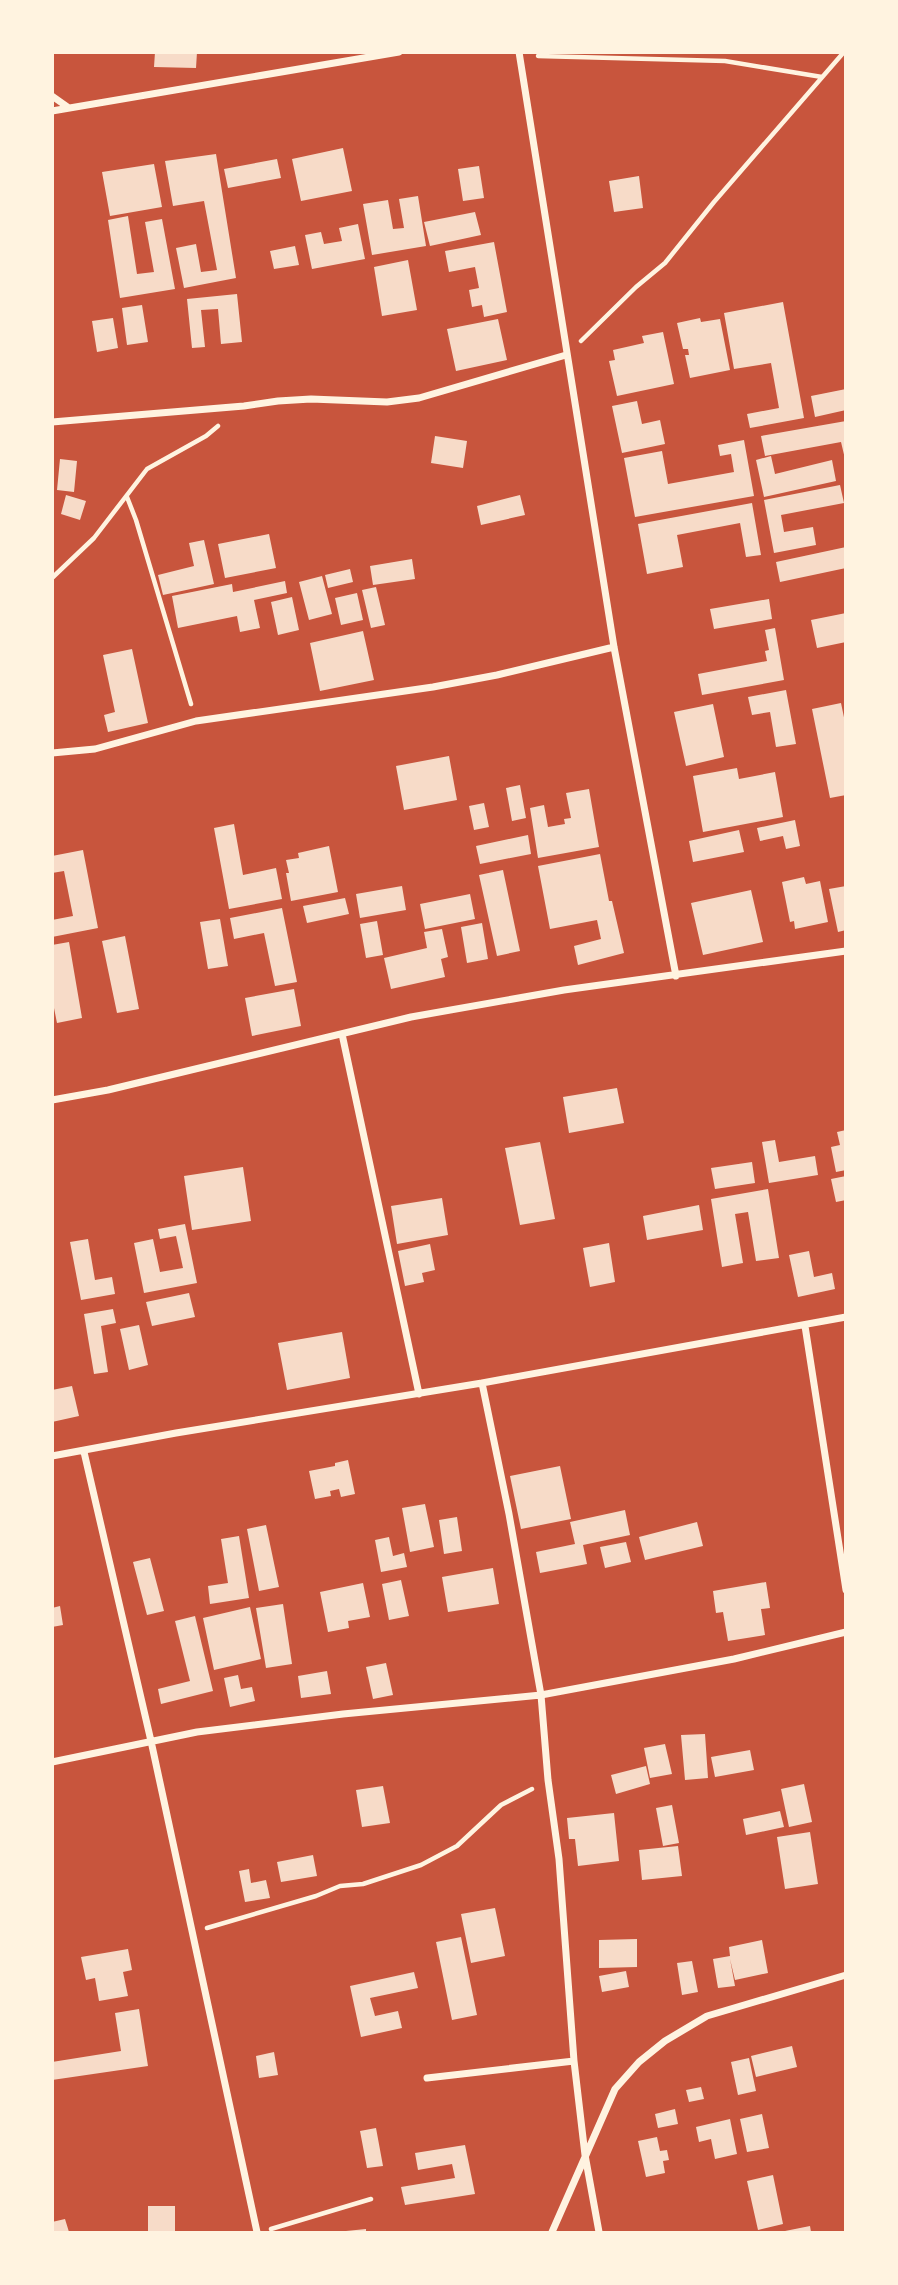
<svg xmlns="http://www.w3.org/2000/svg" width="898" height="2285" font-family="'PT Sans Narrow',sans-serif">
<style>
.building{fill:#f7dbc8}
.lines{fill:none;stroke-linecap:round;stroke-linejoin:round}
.path{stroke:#fff3e0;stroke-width:4.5}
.minor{stroke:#fff3e0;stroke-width:7}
</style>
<rect width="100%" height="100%" fill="#c8553d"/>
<path class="building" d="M 155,52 L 197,52 L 196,68 L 154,67 Z
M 343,148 L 352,191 L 301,201 L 292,159 Z
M 216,154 L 236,278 L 184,288 L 176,248 L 196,244 L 201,272 L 217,270 L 204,201 L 173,206 L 165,161 Z
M 277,159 L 281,178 L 228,188 L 224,169 Z
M 154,164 L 162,207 L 110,216 L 102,172 Z
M 479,166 L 484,198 L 463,201 L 458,169 Z
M 639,176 L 643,208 L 614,212 L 609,181 Z
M 418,196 L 426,246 L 372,255 L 363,204 L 388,200 L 393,229 L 404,228 L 399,199 Z
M 475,212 L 481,235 L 430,246 L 424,222 Z
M 128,216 L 137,274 L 154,272 L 145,222 L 162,219 L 175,289 L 120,298 L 108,220 Z
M 358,224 L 365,259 L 312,269 L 305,235 L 321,232 L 324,244 L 342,241 L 339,228 Z
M 494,242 L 507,312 L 484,317 L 482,305 L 472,307 L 469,290 L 479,288 L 475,267 L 449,272 L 445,251 Z
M 295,246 L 299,265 L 274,269 L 270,251 Z
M 408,260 L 417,310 L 382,316 L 374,267 Z
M 237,294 L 242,342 L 221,344 L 218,309 L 201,310 L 205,347 L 192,348 L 187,299 Z
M 783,302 L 804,418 L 750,428 L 747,414 L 779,408 L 771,363 L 734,369 L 724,313 Z
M 142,305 L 148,342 L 127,345 L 122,308 Z
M 113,318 L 118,348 L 97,352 L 92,321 Z
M 700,318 L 701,322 L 720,319 L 730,370 L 690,378 L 685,355 L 689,355 L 688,349 L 683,349 L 677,323 Z
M 498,319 L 507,360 L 456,371 L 447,329 Z
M 663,332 L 674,384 L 617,396 L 609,361 L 615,360 L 613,350 L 644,343 L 642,336 Z
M 846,389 L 846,410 L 815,417 L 811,396 Z
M 637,401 L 642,424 L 660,420 L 665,444 L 622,453 L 612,406 Z
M 846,421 L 846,463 L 841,442 L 765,456 L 761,436 Z
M 435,436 L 467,441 L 463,468 L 431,463 Z
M 744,440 L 754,496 L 635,517 L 624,458 L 662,451 L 668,484 L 734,472 L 731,454 L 720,456 L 718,445 Z
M 771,456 L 775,474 L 832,460 L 836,481 L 764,497 L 756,460 Z
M 60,459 L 77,461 L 74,492 L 57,490 Z
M 840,485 L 844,503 L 781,515 L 784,532 L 813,527 L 816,545 L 774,553 L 764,500 Z
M 66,495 L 86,501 L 80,520 L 61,514 Z
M 520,495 L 525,515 L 481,525 L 477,506 Z
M 752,503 L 761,555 L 746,557 L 740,523 L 677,535 L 683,567 L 647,574 L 638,524 Z
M 269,534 L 276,568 L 225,578 L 218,544 Z
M 204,540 L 214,584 L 163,595 L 158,575 L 194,566 L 189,543 Z
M 846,547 L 846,568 L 780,582 L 776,562 Z
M 412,559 L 415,579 L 373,585 L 370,566 Z
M 350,569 L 353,582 L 328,588 L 325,575 Z
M 322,576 L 332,614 L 309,620 L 299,582 Z
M 285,581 L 287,593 L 254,600 L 260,628 L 240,632 L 237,616 L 178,628 L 172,596 L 232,584 L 233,592 Z
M 376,587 L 385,625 L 371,628 L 362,590 Z
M 357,593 L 363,620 L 341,625 L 335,598 Z
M 292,597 L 299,630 L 278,635 L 271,602 Z
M 769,599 L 772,619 L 714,629 L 710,609 Z
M 846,613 L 846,642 L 817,648 L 811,620 Z
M 775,628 L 784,680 L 702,695 L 698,674 L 767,661 L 765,651 L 769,650 L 765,630 Z
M 363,631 L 374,680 L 320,691 L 310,643 Z
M 132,649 L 148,723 L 108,732 L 104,715 L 115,712 L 103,655 Z
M 786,690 L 796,744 L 776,747 L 770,712 L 752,715 L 748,697 Z
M 841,703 L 846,727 L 846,795 L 830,798 L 812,709 Z
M 713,704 L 724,757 L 686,766 L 674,712 Z
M 449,756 L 457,800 L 404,810 L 396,766 Z
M 737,768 L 739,779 L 775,772 L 783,817 L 703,832 L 693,776 Z
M 520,785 L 526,818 L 512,821 L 506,788 Z
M 589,789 L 599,847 L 538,858 L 530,808 L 544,805 L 548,827 L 565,824 L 564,819 L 571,818 L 566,793 Z
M 484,803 L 489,827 L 474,830 L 469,806 Z
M 795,820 L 800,846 L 786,849 L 783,836 L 760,841 L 757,828 Z
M 234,824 L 243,875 L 276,868 L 282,899 L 229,909 L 214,828 Z
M 739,830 L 744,852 L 693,862 L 689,841 Z
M 528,835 L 531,854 L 480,864 L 476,846 Z
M 329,846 L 338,892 L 291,901 L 286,873 L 289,873 L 286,860 L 299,858 L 298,853 Z
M 83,850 L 98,928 L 52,937 L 52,920 L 73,916 L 64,871 L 52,873 L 52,856 Z
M 600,854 L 609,901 L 612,901 L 624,953 L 578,965 L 574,946 L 601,939 L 597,920 L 550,929 L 538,866 Z
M 503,870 L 520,951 L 497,956 L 479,875 Z
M 804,877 L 806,884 L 820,881 L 828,922 L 795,929 L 794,921 L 790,922 L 782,882 Z
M 402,886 L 406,910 L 360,918 L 356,894 Z
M 846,886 L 846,930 L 838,932 L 829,889 Z
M 751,890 L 763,942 L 703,955 L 691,903 Z
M 470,894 L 475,919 L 425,929 L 420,904 Z
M 345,898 L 349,914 L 307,923 L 303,906 Z
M 282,908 L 297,982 L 275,986 L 264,933 L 234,939 L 230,918 Z
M 220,919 L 228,966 L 208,969 L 200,922 Z
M 377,921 L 383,955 L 366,958 L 360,924 Z
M 482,923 L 488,959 L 467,963 L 461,927 Z
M 442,929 L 448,957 L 441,959 L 445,977 L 391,989 L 384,958 L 427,948 L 424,932 Z
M 125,936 L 139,1009 L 117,1013 L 102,941 Z
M 69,942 L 82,1018 L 57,1023 L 52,998 L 52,945 Z
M 294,989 L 301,1026 L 252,1036 L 245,998 Z
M 617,1088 L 624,1123 L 569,1133 L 563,1097 Z
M 846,1130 L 846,1170 L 836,1172 L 831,1147 L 840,1145 L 837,1132 Z
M 775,1140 L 779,1162 L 815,1156 L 818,1175 L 769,1183 L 762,1142 Z
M 540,1142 L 555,1219 L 520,1225 L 505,1148 Z
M 752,1162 L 755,1183 L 715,1189 L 711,1168 Z
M 243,1167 L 251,1221 L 192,1230 L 184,1176 Z
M 846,1176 L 846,1200 L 836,1202 L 831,1179 Z
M 768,1189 L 779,1258 L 756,1261 L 748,1212 L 735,1214 L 743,1263 L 722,1267 L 711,1199 Z
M 442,1198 L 448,1235 L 397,1244 L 391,1206 Z
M 699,1205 L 703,1230 L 647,1240 L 643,1216 Z
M 185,1224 L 197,1283 L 144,1293 L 134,1243 L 153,1239 L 160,1272 L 183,1268 L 176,1236 L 160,1239 L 158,1229 Z
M 88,1239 L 95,1280 L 112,1277 L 115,1294 L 81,1300 L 70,1242 Z
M 609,1243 L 615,1282 L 590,1287 L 583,1248 Z
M 430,1244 L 435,1270 L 422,1273 L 424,1282 L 405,1286 L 398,1251 Z
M 809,1251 L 814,1277 L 832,1273 L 835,1289 L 798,1297 L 789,1255 Z
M 189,1293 L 195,1317 L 152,1326 L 146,1302 Z
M 113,1309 L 116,1323 L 101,1326 L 108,1372 L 94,1374 L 84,1314 Z
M 139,1325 L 148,1365 L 129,1370 L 120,1329 Z
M 342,1332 L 350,1378 L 287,1390 L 278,1343 Z
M 72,1386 L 79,1416 L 52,1422 L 52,1390 Z
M 348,1460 L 355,1494 L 341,1497 L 339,1489 L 330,1491 L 331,1496 L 315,1499 L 309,1471 L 335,1466 L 335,1463 Z
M 560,1466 L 571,1519 L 521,1529 L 510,1476 Z
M 425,1504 L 434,1547 L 410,1552 L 402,1508 Z
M 625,1510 L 630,1535 L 583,1545 L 587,1564 L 540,1573 L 536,1552 L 575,1544 L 570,1522 Z
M 457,1517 L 462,1551 L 444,1554 L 439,1520 Z
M 697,1522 L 703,1546 L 645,1560 L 639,1537 Z
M 266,1525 L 279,1587 L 259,1591 L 247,1529 Z
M 239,1536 L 249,1598 L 210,1604 L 208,1586 L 228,1583 L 221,1539 Z
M 389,1537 L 393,1556 L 404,1553 L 407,1567 L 381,1572 L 375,1540 Z
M 626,1542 L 631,1562 L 605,1568 L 600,1547 Z
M 150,1558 L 164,1611 L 147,1615 L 133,1562 Z
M 493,1568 L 499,1604 L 448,1612 L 442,1577 Z
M 401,1580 L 409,1616 L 389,1620 L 382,1584 Z
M 766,1582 L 770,1608 L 761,1609 L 765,1635 L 728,1641 L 723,1612 L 716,1613 L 713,1591 Z
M 363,1583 L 370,1617 L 348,1621 L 349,1628 L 328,1632 L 320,1592 Z
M 283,1604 L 292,1664 L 266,1668 L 256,1608 Z
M 60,1606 L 63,1625 L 52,1627 L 52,1608 Z
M 250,1607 L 261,1659 L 214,1670 L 203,1618 Z
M 195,1616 L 213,1691 L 161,1704 L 158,1689 L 190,1681 L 175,1621 Z
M 386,1663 L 393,1695 L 373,1699 L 366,1667 Z
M 327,1671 L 331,1694 L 301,1698 L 298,1676 Z
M 238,1675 L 241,1689 L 252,1687 L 255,1701 L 230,1707 L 224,1678 Z
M 705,1734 L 708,1778 L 685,1780 L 681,1735 Z
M 665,1744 L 672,1774 L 650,1778 L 644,1748 Z
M 750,1750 L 754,1770 L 715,1777 L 711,1757 Z
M 646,1766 L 650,1784 L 616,1794 L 611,1775 Z
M 804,1784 L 812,1822 L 789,1827 L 781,1789 Z
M 383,1786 L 390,1823 L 362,1827 L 356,1790 Z
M 672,1805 L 679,1843 L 663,1846 L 656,1808 Z
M 780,1811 L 784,1827 L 746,1835 L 743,1819 Z
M 614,1813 L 619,1861 L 578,1866 L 575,1839 L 569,1839 L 567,1818 Z
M 810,1832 L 818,1884 L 785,1889 L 777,1837 Z
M 678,1846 L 682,1876 L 642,1880 L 639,1850 Z
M 313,1855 L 317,1876 L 281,1882 L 277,1862 Z
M 249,1869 L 251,1883 L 266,1880 L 270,1898 L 245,1902 L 239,1871 Z
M 495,1908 L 505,1956 L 471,1963 L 461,1914 Z
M 461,1937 L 477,2015 L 452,2020 L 436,1942 Z
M 637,1939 L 637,1967 L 599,1968 L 599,1940 Z
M 762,1940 L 768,1973 L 735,1980 L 730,1959 L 735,1986 L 718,1988 L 713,1959 L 730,1956 L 729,1947 Z
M 128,1949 L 132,1970 L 123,1972 L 128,1996 L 99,2001 L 95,1978 L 86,1980 L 81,1957 Z
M 692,1961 L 698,1992 L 682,1995 L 677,1963 Z
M 626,1971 L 629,1987 L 602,1992 L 599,1976 Z
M 414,1972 L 418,1988 L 370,1998 L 375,2016 L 398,2011 L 402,2028 L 361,2037 L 350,1986 Z
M 139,2009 L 148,2066 L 52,2080 L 52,2062 L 121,2051 L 115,2013 Z
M 792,2046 L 797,2067 L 756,2077 L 751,2056 Z
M 274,2052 L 278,2075 L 259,2078 L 256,2056 Z
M 749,2058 L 756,2091 L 738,2095 L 731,2062 Z
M 701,2087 L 704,2099 L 689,2102 L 686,2090 Z
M 675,2109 L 678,2124 L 658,2128 L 655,2114 Z
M 762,2114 L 769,2148 L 747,2152 L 740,2119 Z
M 730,2119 L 737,2154 L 715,2159 L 711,2139 L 699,2142 L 696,2127 Z
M 376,2128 L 383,2166 L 367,2168 L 360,2131 Z
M 657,2137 L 660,2151 L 667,2150 L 669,2160 L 663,2161 L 665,2173 L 646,2177 L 638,2141 Z
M 465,2145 L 475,2194 L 405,2205 L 401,2187 L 455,2178 L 452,2164 L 418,2170 L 415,2153 Z
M 773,2175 L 783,2224 L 758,2230 L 747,2181 Z
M 148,2206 L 175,2206 L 175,2232 L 148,2232 Z
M 65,2219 L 69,2232 L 52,2232 L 52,2222 Z
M 810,2226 L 811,2232 L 786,2232 L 785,2231 Z
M 366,2229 L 366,2232 L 346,2232 L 346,2231 Z"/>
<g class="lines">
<path class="path" d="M 538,56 L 725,61 L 822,77
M 581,341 L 636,287 L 665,263 L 714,202 L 844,52
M 127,497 L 136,520 L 191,704
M 52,578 L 94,538 L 147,469 L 206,436 L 218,426
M 207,1928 L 316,1896 L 340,1886 L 363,1884 L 421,1865 L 457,1846 L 501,1805 L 532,1789
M 271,2229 L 371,2199"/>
<path class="minor" d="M 519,52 L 614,647 L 676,976
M 52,96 L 69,108
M 52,111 L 399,52
M 52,422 L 244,406 L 278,401 L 311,399 L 387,402 L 419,398 L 566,355
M 52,753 L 95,749 L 196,721 L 433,687 L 497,675 L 614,647
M 342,1034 L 419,1394
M 52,1100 L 108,1090 L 411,1017 L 564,990 L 846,951
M 805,1326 L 846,1590
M 482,1383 L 509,1514 L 541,1695 L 548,1780 L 559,1859 L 574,2061 L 585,2155 L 599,2232
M 84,1452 L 151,1741 L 257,2232
M 52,1456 L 176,1433 L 482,1383 L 846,1317
M 52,1762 L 197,1732 L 343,1714 L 541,1695 L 734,1659 L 846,1632
M 427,2078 L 574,2061
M 552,2232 L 615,2089 L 639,2062 L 665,2041 L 707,2016 L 846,1975"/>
</g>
<rect width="898" height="2285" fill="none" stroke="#fff3e0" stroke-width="108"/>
</svg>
